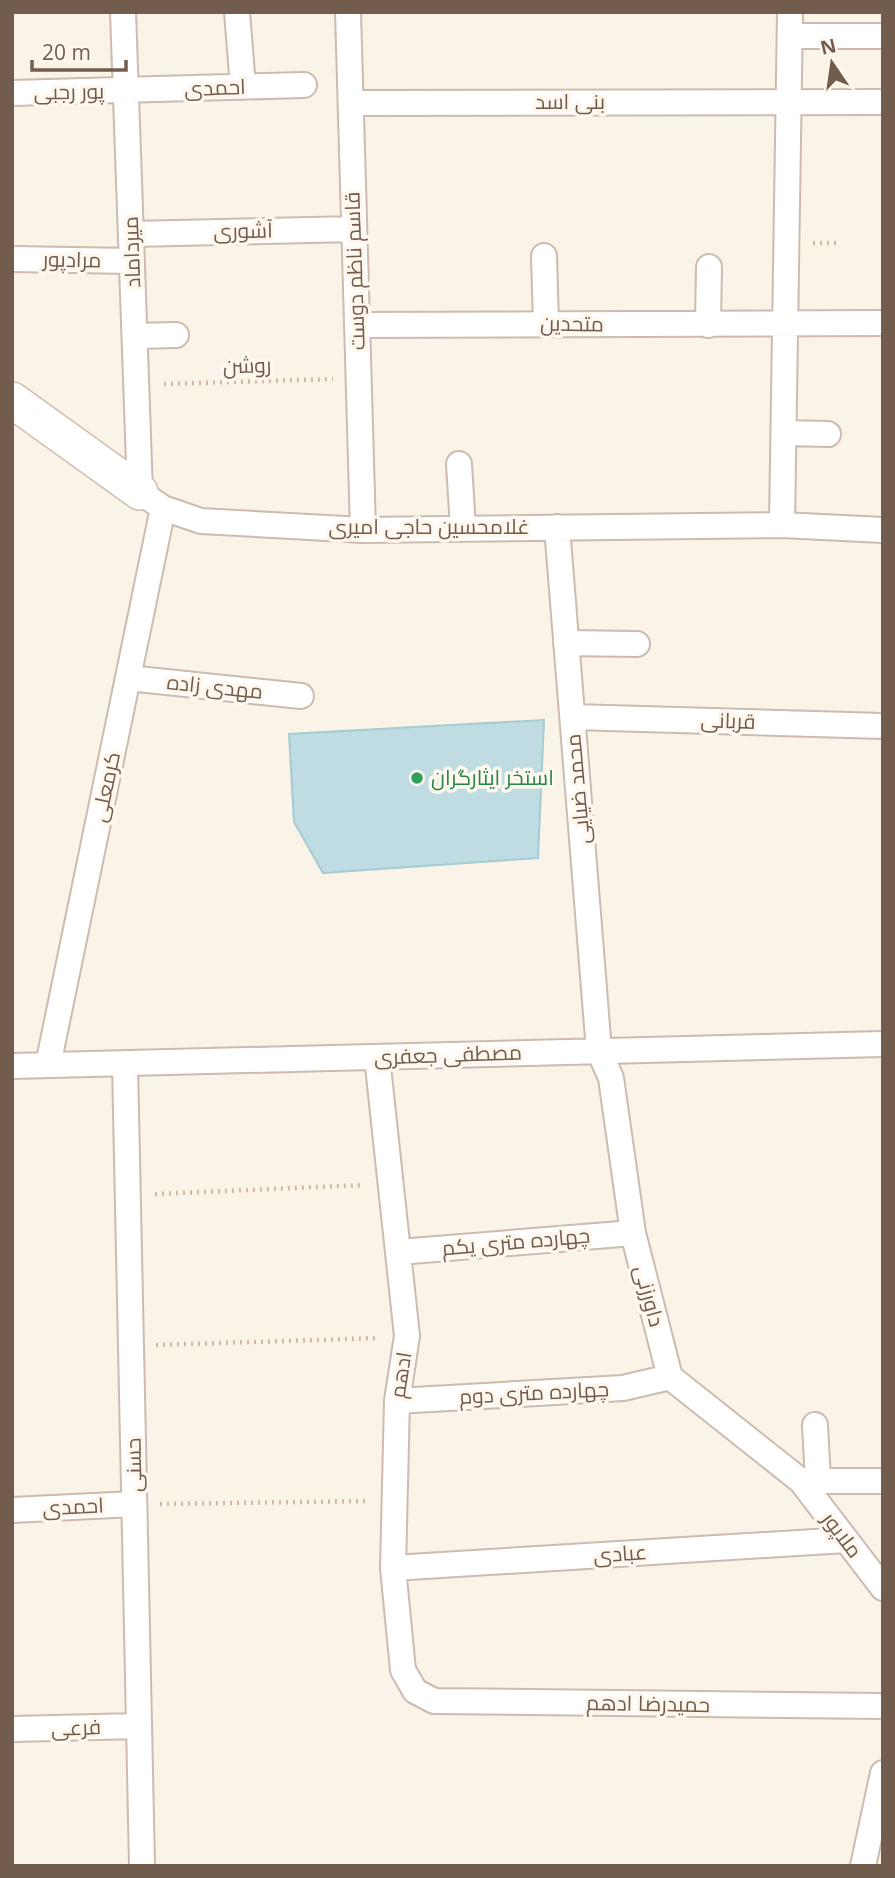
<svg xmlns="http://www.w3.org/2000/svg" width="895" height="1878" font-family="'Open Sans',Cairo,sans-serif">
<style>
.water{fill:#bedce2;stroke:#a5cbd3;stroke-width:2}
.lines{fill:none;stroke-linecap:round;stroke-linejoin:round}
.street-casing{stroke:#cbbcaf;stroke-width:28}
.secondary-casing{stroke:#d0beaf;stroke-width:38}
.path{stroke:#d2b7a5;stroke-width:4.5;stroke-dasharray:2 5;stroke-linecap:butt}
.street{stroke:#fff;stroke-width:24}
.secondary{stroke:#fff;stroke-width:35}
.leisure-dot{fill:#2e9e5b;stroke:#fdf7ee;stroke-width:2.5}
.labels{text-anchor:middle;stroke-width:7;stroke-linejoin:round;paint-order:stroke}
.street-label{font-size:21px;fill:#725c4e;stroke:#fdf7ee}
.leisure-label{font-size:21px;fill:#27864d;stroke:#fdf7ee;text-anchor:start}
</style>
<rect width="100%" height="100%" fill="#faf3e8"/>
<path class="water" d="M 544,720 L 538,858 L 323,873 L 294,822 L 289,734 Z"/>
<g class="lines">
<defs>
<path id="street" d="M 123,12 L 140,492 L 163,508 L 201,521 L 363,530 L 782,525 L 883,530
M 237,12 L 243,87
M 348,12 L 363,530
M 790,36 L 883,36
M 12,93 L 304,85
M 351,103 L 883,102
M 131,234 L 354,229
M 544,256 L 546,324
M 12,259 L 132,261
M 357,325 L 883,323
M 708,325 L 709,267
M 135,336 L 176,335
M 786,433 L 828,434
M 459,464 L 463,528
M 782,525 L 790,12
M 557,527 L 599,1051 L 611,1078 L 633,1233 L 670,1377 L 801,1481 L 883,1588
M 566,643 L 637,644
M 128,678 L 301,696
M 573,717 L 883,726
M 377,1057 L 407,1336 L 397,1401 L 393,1568 L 403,1670 L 415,1691 L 434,1701 L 883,1706
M 125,1064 L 142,1866
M 48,1065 L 163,508
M 12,1066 L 883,1044
M 399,1252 L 633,1233
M 397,1401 L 623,1388 L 670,1377
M 815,1425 L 818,1481
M 801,1481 L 883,1481
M 12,1510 L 134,1504
M 393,1568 L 846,1540
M 12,1729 L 139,1726
M 863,1866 L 883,1773"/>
<path id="secondary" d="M 12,400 L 140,492"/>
</defs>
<use href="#street" class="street-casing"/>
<use href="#secondary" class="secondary-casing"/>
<path class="path" d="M 813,243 L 837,243
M 164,384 L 333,379
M 155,1194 L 363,1185
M 156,1345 L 379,1338
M 160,1504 L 368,1501"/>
<use href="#street" class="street"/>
<use href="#secondary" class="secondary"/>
</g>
<circle class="leisure-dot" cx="417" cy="778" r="7"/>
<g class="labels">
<g class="street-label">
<text transform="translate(215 88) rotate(-2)" y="7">احمدی</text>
<text transform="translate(69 92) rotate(-1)" y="7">پور رجبی</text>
<text x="570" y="109">بنی اسد</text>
<text transform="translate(243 231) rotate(-1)" y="7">آشوری</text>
<text transform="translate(132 252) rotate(-92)" y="7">میرداماد</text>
<text transform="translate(72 260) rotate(1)" y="7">مرادپور</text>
<text transform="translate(355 271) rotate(-92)" y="7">قاسم ناظم دوست</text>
<text transform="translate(572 324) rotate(1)" y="7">متحدین</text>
<text transform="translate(247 366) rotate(-2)" y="7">روشن</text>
<text x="429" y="534">غلامحسین حاجی امیری</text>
<text transform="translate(215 687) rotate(6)" y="7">مهدی زاده</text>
<text transform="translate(728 721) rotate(2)" y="7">قربانی</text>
<text transform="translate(106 787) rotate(-78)" y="7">کرمعلی</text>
<text transform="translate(578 789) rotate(-95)" y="7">محمد ضیایی</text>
<text transform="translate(448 1055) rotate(-2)" y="7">مصطفی جعفری</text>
<text transform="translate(516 1242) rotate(-5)" y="7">چهارده متری یکم</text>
<text transform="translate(649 1296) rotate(75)" y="7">داورزنی</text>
<text transform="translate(401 1375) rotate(-81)" y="7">ادهم</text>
<text transform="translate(534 1393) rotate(-3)" y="7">چهارده متری دوم</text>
<text transform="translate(134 1465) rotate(-91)" y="7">حسنی</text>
<text transform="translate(73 1507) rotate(-3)" y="7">احمدی</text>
<text transform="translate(842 1535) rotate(53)" y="7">ملاپور</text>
<text transform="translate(620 1554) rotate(-4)" y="7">عبادی</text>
<text transform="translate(648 1704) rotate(1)" y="7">حمیدرضا ادهم</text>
<text transform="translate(76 1728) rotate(-2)" y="7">فرعی</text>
</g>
<g class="leisure-label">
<text x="431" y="785">استخر ایثارگران</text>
</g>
</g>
<rect width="895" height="1878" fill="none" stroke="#725c4e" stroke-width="28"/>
<g transform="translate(832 63) rotate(347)" stroke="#fdf7ee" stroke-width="5" paint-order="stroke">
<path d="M0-5L12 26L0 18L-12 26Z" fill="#725c4e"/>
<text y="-10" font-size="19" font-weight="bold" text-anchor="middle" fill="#725c4e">N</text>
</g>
<path d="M32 60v10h94v-10" fill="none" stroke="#725c4e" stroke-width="3.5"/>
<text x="42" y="60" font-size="21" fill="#725c4e" stroke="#fdf7ee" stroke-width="5" paint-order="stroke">20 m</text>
</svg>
